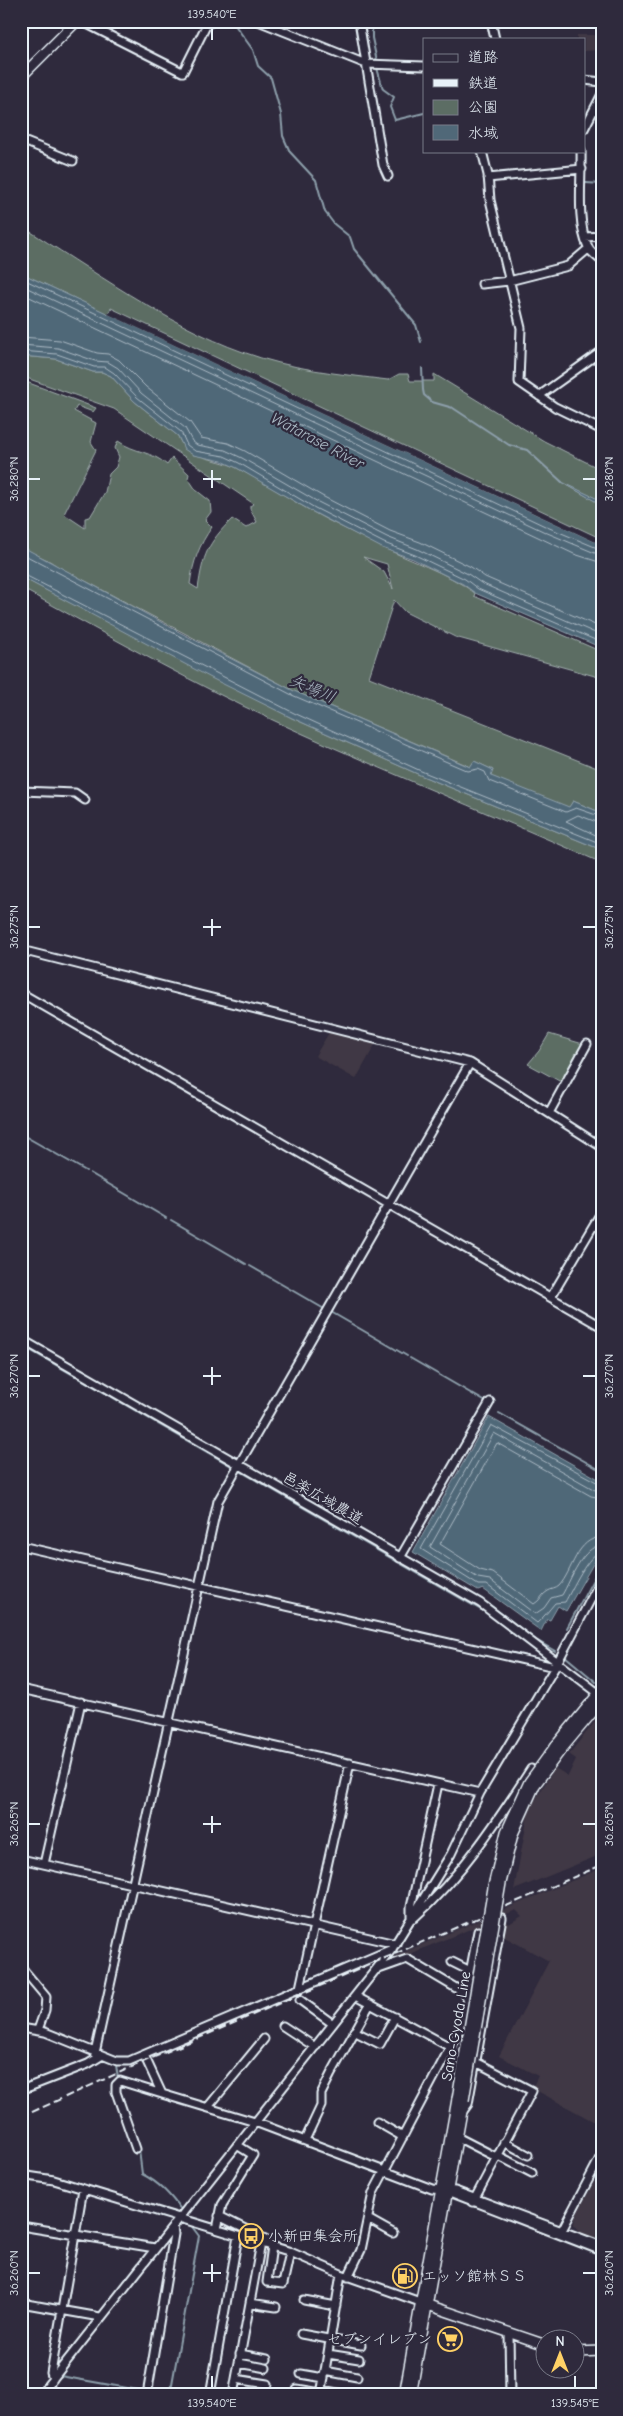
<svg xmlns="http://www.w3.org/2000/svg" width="623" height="2416" font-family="'Comic Neue','Klee One',sans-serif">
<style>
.built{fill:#403844}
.green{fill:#5c6d64;stroke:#a2afae;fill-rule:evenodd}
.water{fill:#506878;stroke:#8d9fab}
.pier{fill:#2f2a3d}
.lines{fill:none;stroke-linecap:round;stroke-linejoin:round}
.shore{stroke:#abbac5;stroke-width:1}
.stream{stroke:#8d9fab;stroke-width:2}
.minor-casing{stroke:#e8f1f8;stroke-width:11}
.major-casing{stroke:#e8f1f8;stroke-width:12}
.minor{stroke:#2f2a3d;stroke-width:7}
.major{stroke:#2f2a3d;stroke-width:9}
.rail{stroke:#e8f1f8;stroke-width:2;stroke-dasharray:8 4;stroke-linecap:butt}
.major-bridge-casing{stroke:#e8f1f8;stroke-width:12;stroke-linecap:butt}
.major-bridge{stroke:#2f2a3d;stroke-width:9}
.ticks{fill:none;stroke:#e8f1f8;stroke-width:2}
.labels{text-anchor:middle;stroke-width:4.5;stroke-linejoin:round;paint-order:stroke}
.street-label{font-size:15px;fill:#e8f1f8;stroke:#2f2a3d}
.poi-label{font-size:15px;fill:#e8f1f8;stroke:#2f2a3d;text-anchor:start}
.water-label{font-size:16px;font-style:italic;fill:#abbac5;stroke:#2f2a3d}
.neatline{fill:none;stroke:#e8f1f8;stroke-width:2}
.ticks-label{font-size:12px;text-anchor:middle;fill:#e8f1f8}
</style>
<rect width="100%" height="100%" fill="#2f2a3d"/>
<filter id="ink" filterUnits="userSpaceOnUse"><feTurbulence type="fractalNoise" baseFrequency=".02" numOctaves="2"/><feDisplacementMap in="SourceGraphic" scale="10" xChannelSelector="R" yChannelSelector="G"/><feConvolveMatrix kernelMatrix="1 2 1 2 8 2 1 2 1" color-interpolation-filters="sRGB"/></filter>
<g filter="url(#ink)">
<path class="built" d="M 577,35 L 602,35 L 602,50 L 584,51 L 584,39 L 577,39 Z
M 330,1031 L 376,1043 L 356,1079 L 315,1056 Z
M 602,1713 L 602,1854 L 514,1890 L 528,1815 L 532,1805 L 555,1768 L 568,1776 L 576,1759 L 569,1754 Z
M 602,1868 L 602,2126 L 532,2088 L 538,2076 L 499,2056 L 549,1961 L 501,1935 L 504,1917 L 509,1924 L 522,1916 L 516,1910 L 383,1965 L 388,1959 Z
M 602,2168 L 602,2242 L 581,2235 L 574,2224 L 575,2218 Z"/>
<path class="green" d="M 21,226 C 90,268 167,325 243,352 C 289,369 339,374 388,380 L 399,374 L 408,374 L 410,381 L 434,381 L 434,374 L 544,441 L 602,470 L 602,501 L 567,485 L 602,505 L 602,539 L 111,308 L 108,314 L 21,273 Z
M 21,356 L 56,359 L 93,372 L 102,372 L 111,376 L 134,401 L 178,436 C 185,459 217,458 235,467 C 261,480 286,497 311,511 C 332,523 354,533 376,544 C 409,561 445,571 475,593 L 474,596 L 602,652 L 602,678 L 455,637 L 405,612 L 394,600 L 369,677 L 602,770 L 602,813 L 573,801 L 569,808 L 490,776 L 493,770 L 474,761 L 471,767 L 294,691 L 57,566 C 46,557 32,555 21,546 L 21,380 L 96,408 L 93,412 L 77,406 L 74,411 L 96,423 L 91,442 L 96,450 L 64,514 L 85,528 L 85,518 L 90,517 L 105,492 L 109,474 L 116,467 L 119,457 L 115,448 L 118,441 C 135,453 152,451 167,465 L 172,458 L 189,474 L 188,478 L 196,490 L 210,501 L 211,512 L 205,520 L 212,527 C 199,545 193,562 190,584 L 198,589 C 203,555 207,544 232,519 L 246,528 L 257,522 L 250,509 L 250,506 L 253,504 L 251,502 L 114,409 L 21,376 ZM 363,557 L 387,564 L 393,589 L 384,572 Z
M 21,577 L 292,718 L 420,775 L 602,850 L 602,863 C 483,810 362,763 245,707 C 169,670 96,629 21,588 Z
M 549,1034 L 583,1044 L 583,1049 L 563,1083 L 528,1064 L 539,1051 Z"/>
<path class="water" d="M 21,273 L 602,545 L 602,648 L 475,593 L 463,584 L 413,559 L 382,548 L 313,512 L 237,468 L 222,461 L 193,455 L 184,449 L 178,436 L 134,401 L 111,376 L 102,372 L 93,372 L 56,359 L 21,356 Z
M 560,481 L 602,501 L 602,505 Z
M 21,546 L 181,633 L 294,691 L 470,767 L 474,761 L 493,770 L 491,776 L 569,807 L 573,801 L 602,813 L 602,850 L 420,775 L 292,718 L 213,679 L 21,577 Z
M 489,1417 L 602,1481 L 602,1553 L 593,1564 L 566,1611 L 558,1606 L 550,1620 L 547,1619 L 541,1631 L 483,1589 L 478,1591 L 413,1552 Z"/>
<path class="pier" d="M 109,312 L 602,543 L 602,545 L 108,314 Z"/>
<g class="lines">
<path class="shore" d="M 21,278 L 547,527 L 602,550
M 21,285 L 545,532 L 602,556
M 21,293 L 574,554 L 602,563
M 21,337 L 60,340 L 97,353 L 108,354 L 119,360 L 146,387 L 190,422 L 201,438 L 228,443 L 245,451 L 322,496 L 390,531 L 420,542 L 471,567 L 485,577 L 602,628
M 21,345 L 58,348 L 95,361 L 108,362 L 118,368 L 141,393 L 185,428 L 192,441 L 197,445 L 225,450 L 242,458 L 318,502 L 387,537 L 417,549 L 468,574 L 481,583 L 602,636
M 21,351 L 57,354 L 94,367 L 105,367 L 114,373 L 137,397 L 181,432 L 187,445 L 195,451 L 224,456 L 239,463 L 315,508 L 384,543 L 415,555 L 465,579 L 478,589 L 602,643
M 21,553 L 292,695 L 468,771 L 478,769 L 485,772 L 489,781 L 566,812 L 576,808 L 602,817
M 21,573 L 294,713 L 421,771 L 602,844
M 602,824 L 578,815 L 566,821 L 602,838
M 602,1485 L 491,1425 L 421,1549 L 478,1585 L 487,1585 L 537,1623 C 544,1617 549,1610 555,1603 L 565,1602 C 572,1590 588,1553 602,1551
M 602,1491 L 595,1490 L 494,1433 L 430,1547 L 478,1578 L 490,1580 L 535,1614 L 544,1608 L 551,1598 L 562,1595 C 571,1580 582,1546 602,1545
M 602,1498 L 591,1496 L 497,1443 L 440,1544 L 480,1570 L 493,1573 L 534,1604 C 540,1601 542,1594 548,1591 C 551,1589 556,1589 559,1586 C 573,1571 576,1538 602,1537"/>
<path class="stream" d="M 232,21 L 253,50 L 258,66 L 271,78 L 281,114 L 283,136 L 290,152 L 316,180 L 325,212 L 334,224 L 350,237 L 354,249 L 416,325 L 421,342
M 372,21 L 372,38 L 377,61
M 377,68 L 383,89 L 394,97 L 390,107 L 395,120 L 424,113
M 586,183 L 602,184
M 422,368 L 423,390 L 424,395 L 432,402 L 453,408 L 509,445 L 527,450 L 562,482
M 21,1134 L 86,1171
M 90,1173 L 166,1218
M 171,1220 L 246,1264
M 250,1266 L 326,1310
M 331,1312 L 407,1356
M 21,1345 L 75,1376
M 410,1358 L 486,1402
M 79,1378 L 155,1422
M 499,1413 L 602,1471
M 158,1424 L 233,1467
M 240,1471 L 481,1610
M 486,1602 L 536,1640 L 555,1651
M 567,1628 L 602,1563
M 565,1656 L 596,1682
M 38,2026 L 36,2025 L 42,2006
M 54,2032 L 68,2038
M 114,2063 L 116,2065 L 118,2079
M 139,2150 L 142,2174 C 160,2183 171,2196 182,2211
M 149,2392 L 164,2395
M 46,2395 L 60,2376 L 144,2391
M 170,2395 L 199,2236 L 190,2224"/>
<defs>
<path id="minor" d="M 81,21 L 182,72
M 199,21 L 207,24 L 214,21
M 258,21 L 366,64 L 424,66
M 359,21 L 383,165 L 388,176
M 491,21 L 495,39
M 183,72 L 207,24
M 584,80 L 602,82
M 584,129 L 602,94
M 21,140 L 73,161
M 482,151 L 488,175 L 490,200 L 521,328 L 519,382 L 555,407 L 602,430
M 581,151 C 582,178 576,222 588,247 C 590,252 597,257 602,261
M 488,178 L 582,169
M 585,237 L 602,236
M 482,284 L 509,281 L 568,266 L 588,249
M 539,396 L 602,351
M 21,791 L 75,793 L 85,800
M 21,950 L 470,1063 L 602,1147
M 21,993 L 602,1327
M 549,1113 L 587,1044
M 551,1297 L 602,1211
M 21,1339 L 480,1603 L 602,1696
M 21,1546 L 555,1667
M 400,1558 L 490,1402
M 21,1689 L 480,1793
M 21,1859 L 396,1944
M 44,1864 L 81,1702
M 411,1918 L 411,1907 L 438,1784
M 414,1918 C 461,1876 497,1822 531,1769
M 452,1962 L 470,1971
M 21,1967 L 46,1997 L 45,2010 L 38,2030
M 300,1988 L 350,1763
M 466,1994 L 478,1931
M 355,1996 L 450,2047
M 300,2000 L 333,2024
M 283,2026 L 315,2047
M 21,2028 L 45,2032 L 117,2061 L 129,2061 L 392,1949
M 354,2031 L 380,2044 L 395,2017
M 95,2053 L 218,1501 L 470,1063
M 144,2055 L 162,2094 L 255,2122 L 432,2189 L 455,2191 L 602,2246
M 21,2090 L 88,2064 L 101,2056
M 208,2107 L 264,2039
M 463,2111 L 468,2104 L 502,1918
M 377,2122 L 403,2137
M 457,2137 L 496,2157
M 305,2140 L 321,2106 L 321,2094 L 331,2074 L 370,2004
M 504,2142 L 528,2155
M 136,2149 L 116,2092 L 116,2085 L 120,2081 L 162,2094
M 497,2155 L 532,2173
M 21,2175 L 54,2180 L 288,2251 L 341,2274 L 420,2302
M 447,2191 L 602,2251
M 473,2202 L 532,2091 L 476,2062
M 219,2216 L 267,2240 L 272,2246 L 267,2282 L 283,2284 L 290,2252
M 368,2219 L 393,2233
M 21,2226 L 155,2248
M 217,2229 L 222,2205 L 253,2155 L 237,2145
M 560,2234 L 602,2154
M 348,2277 L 361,2250 L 373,2193 L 465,2019 L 468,2003 L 466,1994 L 407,1959 L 376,1970
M 304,2300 L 336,2306
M 21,2303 L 100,2317
M 250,2303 L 276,2307
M 509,2333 L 510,2395
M 301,2334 L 361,2345
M 240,2354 L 267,2359
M 328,2354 L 359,2359
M 239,2363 L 266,2368
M 325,2371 L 357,2377
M 301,2374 L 324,2378
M 53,2379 L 51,2373 L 83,2189
M 236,2379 L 267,2384 L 265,2395
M 297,2389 L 321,2393
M 321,2390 L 349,2395
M 40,2395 L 392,1949 L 451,1854 L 480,1793 L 555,1667 L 602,1578
M 147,2395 L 174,2234 L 173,2226
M 210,2395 L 238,2236
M 233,2395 L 261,2243
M 321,2395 L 341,2274"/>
<path id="major" d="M 21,77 L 77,21
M 556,1745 L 602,1689
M 561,1750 L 602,1701
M 422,2303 L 546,2345
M 576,2352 L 602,2351
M 404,2395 L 457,2099
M 411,2395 L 464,2100"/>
</defs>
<use href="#minor" class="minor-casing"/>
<use href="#major" class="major-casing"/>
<use href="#minor" class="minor"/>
<use href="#major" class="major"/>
<path class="rail" d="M 21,2117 L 145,2061 L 602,1865"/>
<defs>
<path id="major-bridge" d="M 457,2099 L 494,1882 L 506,1832 L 529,1782 L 556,1745
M 464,2100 L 501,1883 L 513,1834 L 535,1785 L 561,1750"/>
</defs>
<use href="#major-bridge" class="major-bridge-casing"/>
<use href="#major-bridge" class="major-bridge"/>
</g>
</g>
<path class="ticks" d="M 212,28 L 212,40M 212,470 L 212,488M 28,479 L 40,479M 203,479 L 221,479M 583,479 L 596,479M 212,919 L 212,936M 28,927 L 40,927M 203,927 L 221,927M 583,927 L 596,927M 212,1367 L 212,1385M 28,1376 L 40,1376M 203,1376 L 221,1376M 583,1376 L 596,1376M 212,1816 L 212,1833M 28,1824 L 40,1824M 203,1824 L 221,1824M 583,1824 L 596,1824M 212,2264 L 212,2282M 28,2273 L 40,2273M 203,2273 L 221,2273M 583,2273 L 596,2273M 212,2376 L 212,2388M 575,2376 L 575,2388"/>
<defs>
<symbol id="bus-ring" viewBox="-11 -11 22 22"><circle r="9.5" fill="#2f2a3d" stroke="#ffd166" stroke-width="1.5"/><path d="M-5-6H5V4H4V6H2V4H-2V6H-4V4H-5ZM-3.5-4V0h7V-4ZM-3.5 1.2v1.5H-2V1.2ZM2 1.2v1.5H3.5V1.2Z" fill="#ffd166"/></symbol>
<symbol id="fuel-ring" viewBox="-11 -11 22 22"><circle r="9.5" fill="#2f2a3d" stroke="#ffd166" stroke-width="1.5"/><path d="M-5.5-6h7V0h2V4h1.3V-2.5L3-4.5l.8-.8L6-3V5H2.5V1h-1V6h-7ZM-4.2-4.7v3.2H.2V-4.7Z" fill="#ffd166"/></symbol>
<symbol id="supermarket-ring" viewBox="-11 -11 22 22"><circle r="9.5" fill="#2f2a3d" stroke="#ffd166" stroke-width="1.5"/><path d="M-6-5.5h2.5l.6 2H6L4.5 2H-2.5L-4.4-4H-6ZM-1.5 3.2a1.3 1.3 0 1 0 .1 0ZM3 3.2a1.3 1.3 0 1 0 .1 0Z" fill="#ffd166"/></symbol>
</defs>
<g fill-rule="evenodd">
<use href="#bus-ring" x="237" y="2222" width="28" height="28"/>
<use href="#fuel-ring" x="391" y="2262" width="28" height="28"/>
<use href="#supermarket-ring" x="436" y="2325" width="28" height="28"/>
</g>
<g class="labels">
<g class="street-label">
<text transform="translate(323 1498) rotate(30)" y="5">邑楽広域農道</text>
<text transform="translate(456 2026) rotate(-80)" y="5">Sano-Gyoda Line</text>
</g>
<g class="poi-label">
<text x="268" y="2241">小新田集会所</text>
<text x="422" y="2281">エッソ館林ＳＳ</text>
<text x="432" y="2344" text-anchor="end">セブンイレブン</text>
</g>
<g class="water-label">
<text transform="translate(318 440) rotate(28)" y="6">Watarase River</text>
<text transform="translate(313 688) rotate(23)" y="6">矢場川</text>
</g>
</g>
<rect width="623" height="2416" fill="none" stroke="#2f2a3d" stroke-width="55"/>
<rect x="423" y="38" width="162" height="115" fill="#2f2a3d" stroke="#797a88"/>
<rect x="433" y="54" width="25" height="8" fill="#2f2a3d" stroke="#797a88"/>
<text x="468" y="62" font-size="15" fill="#e8f1f8">道路</text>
<rect x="433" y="79" width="25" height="8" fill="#e8f1f8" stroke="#797a88"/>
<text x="468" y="88" font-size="15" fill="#e8f1f8">鉄道</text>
<rect x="433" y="100" width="25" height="15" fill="#5c6d64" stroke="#797a88"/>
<text x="468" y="112" font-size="15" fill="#e8f1f8">公園</text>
<rect x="433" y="125" width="25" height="15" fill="#506878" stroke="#797a88"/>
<text x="468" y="138" font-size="15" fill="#e8f1f8">水域</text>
<g transform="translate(560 2354)"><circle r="24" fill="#2f2a3d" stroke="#797a88"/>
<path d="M0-4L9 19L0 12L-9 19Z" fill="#ffd166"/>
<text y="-8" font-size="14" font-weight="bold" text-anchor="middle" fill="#e8f1f8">N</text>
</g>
<rect x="28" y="28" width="568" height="2360" class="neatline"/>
<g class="ticks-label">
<text x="212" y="18">139.540°E</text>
<text transform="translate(14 479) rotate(-90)" y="4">36.280°N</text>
<text transform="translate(609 479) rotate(-90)" y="4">36.280°N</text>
<text transform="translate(14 927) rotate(-90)" y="4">36.275°N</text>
<text transform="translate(609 927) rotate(-90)" y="4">36.275°N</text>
<text transform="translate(14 1376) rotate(-90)" y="4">36.270°N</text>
<text transform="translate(609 1376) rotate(-90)" y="4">36.270°N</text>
<text transform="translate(14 1824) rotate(-90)" y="4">36.265°N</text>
<text transform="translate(609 1824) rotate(-90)" y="4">36.265°N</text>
<text transform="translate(14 2273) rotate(-90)" y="4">36.260°N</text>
<text transform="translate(609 2273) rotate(-90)" y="4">36.260°N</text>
<text x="212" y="2407">139.540°E</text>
<text x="575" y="2407">139.545°E</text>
</g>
</svg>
